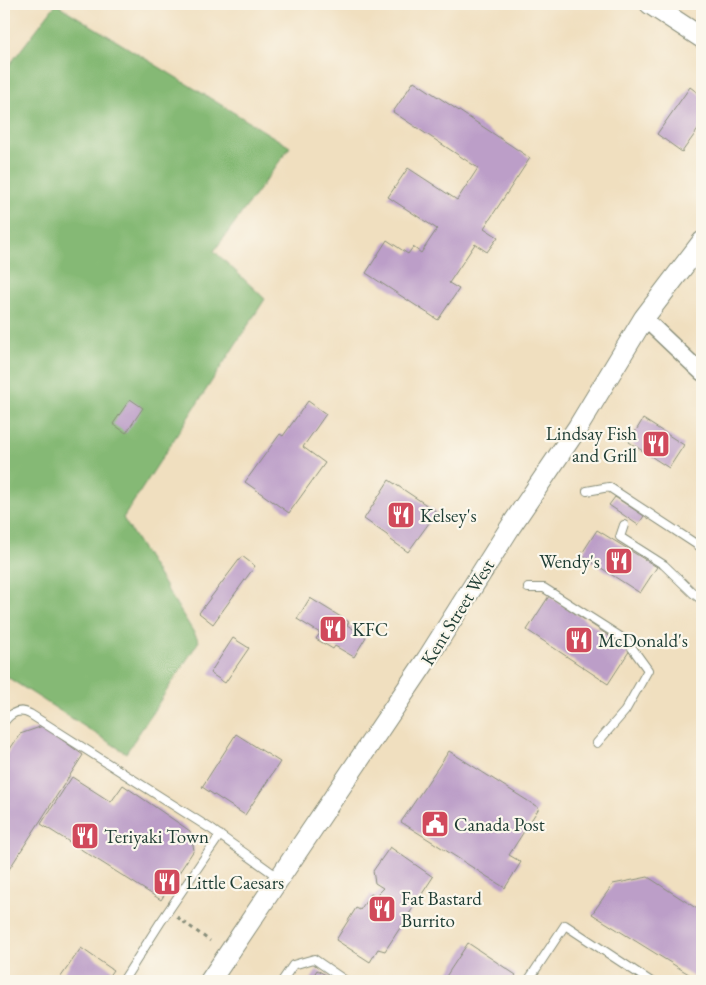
<svg xmlns="http://www.w3.org/2000/svg" width="706" height="985" font-family="'EB Garamond',serif">
<style>
.forest{fill:#85b974;stroke:#527b54}
.building{fill:#bc9ec8}
.lines{fill:none;stroke-linecap:round;stroke-linejoin:round}
.service-casing{stroke:#888e7a;stroke-width:10}
.minor-casing{stroke:#888e7a;stroke-width:18}
.secondary-casing{stroke:#888e7a;stroke-width:22}
.path{stroke:#888e7a;stroke-width:3;stroke-dasharray:4 4;stroke-linecap:butt}
.service{stroke:#fff;stroke-width:8}
.minor{stroke:#fff;stroke-width:15}
.secondary{stroke:#fff;stroke-width:20}
.labels{text-anchor:middle;stroke-width:4.5;stroke-linejoin:round;paint-order:stroke}
.poi-label{font-size:19px;fill:#1f3d34;stroke:#fbf7ec;text-anchor:start}
.street-label{font-size:19px;fill:#1f3d34;stroke:#fbf7ec}
</style>
<rect width="100%" height="100%" fill="#fbf7ec"/>
<filter id="ink" filterUnits="userSpaceOnUse"><feTurbulence type="fractalNoise" baseFrequency=".02" numOctaves="2"/><feDisplacementMap in="SourceGraphic" scale="10" xChannelSelector="R" yChannelSelector="G"/><feConvolveMatrix kernelMatrix="1 2 1 2 8 2 1 2 1" color-interpolation-filters="sRGB"/></filter>
<filter id="wash" filterUnits="userSpaceOnUse"><feTurbulence type="fractalNoise" baseFrequency=".0096" numOctaves="4" result="noise"/><feDisplacementMap in="SourceGraphic" scale="20" xChannelSelector="R" yChannelSelector="G"/><feGaussianBlur stdDeviation="1.12" result="paint"/><feColorMatrix in="noise" values="0 0 0 0 0 0 0 0 0 0 0 0 0 0 0 0 0 1.4 0 .05"/><feComposite in="paint" operator="in"/></filter>
<g filter="url(#wash)">
<rect width="100%" height="100%" fill="#f0dfbf"/>
<path class="forest" d="M 56,4 L 290,147 L 214,251 L 265,299 L 123,518 L 199,641 L 126,753 L 4,675 L 4,72 Z"/>
<g id="blocks">
<path class="building" d="M 414,81 L 530,158 L 484,228 L 498,237 L 487,252 L 475,244 L 449,283 L 459,289 L 438,320 L 366,273 L 387,240 L 408,254 L 413,247 L 421,253 L 437,229 L 388,197 L 408,168 L 457,200 L 478,168 L 393,112 Z
M 690,87 L 702,96 L 702,124 L 682,152 L 657,134 Z
M 130,399 L 143,408 L 126,433 L 113,424 Z
M 308,401 L 326,414 L 303,447 L 325,463 L 289,513 L 245,482 L 280,434 L 283,436 Z
M 643,419 L 684,445 L 669,468 L 629,442 Z
M 389,480 L 437,512 L 408,552 L 391,540 L 387,535 L 364,519 Z
M 615,497 L 644,516 L 638,525 L 609,505 Z
M 597,530 L 657,567 L 640,593 L 581,555 Z
M 242,556 L 255,566 L 213,624 L 199,613 Z
M 549,596 L 630,650 L 608,684 L 527,630 Z
M 310,598 L 349,622 L 347,625 L 366,637 L 354,657 L 335,646 L 333,649 L 316,639 L 320,633 L 297,619 Z
M 233,638 L 249,648 L 225,683 L 210,673 Z
M 43,726 L 83,755 L 4,877 L 4,758 L 20,734 Z
M 236,734 L 280,762 L 245,815 L 202,787 Z
M 449,751 L 539,808 L 509,855 L 521,862 L 505,888 L 401,822 Z
M 72,777 L 111,802 L 123,785 L 190,831 L 194,850 L 161,900 L 41,824 Z
M 390,847 L 433,877 L 385,951 L 378,949 L 370,962 L 336,940 L 356,908 L 360,910 L 371,894 L 375,896 L 383,888 L 375,883 L 373,871 Z
M 648,877 L 702,912 L 702,981 L 700,981 L 592,914 L 613,884 Z
M 468,943 L 516,975 L 512,981 L 443,981 Z
M 81,948 L 113,970 L 105,981 L 58,981 Z
M 317,970 L 336,981 L 310,981 Z"/>
</g>
</g>
<g filter="url(#ink)">
<use href="#blocks" fill-opacity="0" stroke="#888e7a" stroke-width="1"/>
<g class="lines">
<defs>
<path id="service" d="M 587,491 L 609,487 L 702,548
M 624,525 L 620,537 L 664,565 L 693,593 L 702,600
M 528,588 L 544,588 L 627,641 L 648,670 L 625,711 L 597,743
M 4,722 C 11,713 19,708 30,714 L 211,829 L 278,877
M 123,981 L 160,923 L 220,835
M 282,981 L 293,965 L 314,959 L 346,981
M 528,981 L 565,925 L 650,981"/>
<path id="minor" d="M 644,318 L 702,373"/>
<path id="secondary" d="M 650,4 L 702,38
M 210,981 L 427,659 L 511,526 L 578,427 L 644,318 L 702,242"/>
</defs>
<use href="#service" class="service-casing"/>
<use href="#minor" class="minor-casing"/>
<use href="#secondary" class="secondary-casing"/>
<path class="path" d="M 177,917 L 210,941"/>
<use href="#service" class="service"/>
<use href="#minor" class="minor"/>
<use href="#secondary" class="secondary"/>
</g>
</g>
<defs>
<symbol id="restaurant-square" viewBox="-11 -11 22 22"><rect x="-9" y="-9" width="18" height="18" rx="4" fill="#d1495b" stroke="#fbf7ec"/><path d="M-5-6h1v4h1v-4h1v4h1v-4h1v5L-1.5 .5V6h-2V.5L-5-1ZM5-6V6H3V1.5H1.5Q1.5-4 5-6Z" fill="#fff"/></symbol>
<symbol id="civic-square" viewBox="-11 -11 22 22"><rect x="-9" y="-9" width="18" height="18" rx="4" fill="#d1495b" stroke="#fbf7ec"/><path d="M-.6-6.5H3V-4.5H.6V-3L4-1V1h2V6H-6V1h2V-1L-.6-3ZM-1.2 2.5V6h2.4V2.5Z" fill="#fff"/></symbol>
</defs>
<g fill-rule="evenodd">
<use href="#restaurant-square" x="640" y="428" width="32" height="32"/>
<use href="#restaurant-square" x="385" y="499" width="32" height="32"/>
<use href="#restaurant-square" x="603" y="545" width="32" height="32"/>
<use href="#restaurant-square" x="317" y="613" width="32" height="32"/>
<use href="#restaurant-square" x="563" y="624" width="32" height="32"/>
<use href="#civic-square" x="419" y="808" width="32" height="32"/>
<use href="#restaurant-square" x="69" y="820" width="32" height="32"/>
<use href="#restaurant-square" x="151" y="866" width="32" height="32"/>
<use href="#restaurant-square" x="366" y="893" width="32" height="32"/>
</g>
<g class="labels">
<g class="poi-label">
<text x="637" y="440" text-anchor="end">Lindsay Fish<tspan x="637" dy="22">and Grill</tspan></text>
<text x="420" y="522">Kelsey's</text>
<text x="600" y="568" text-anchor="end">Wendy's</text>
<text x="352" y="636">KFC</text>
<text x="598" y="647">McDonald's</text>
<text x="454" y="831">Canada Post</text>
<text x="104" y="843">Teriyaki Town</text>
<text x="186" y="889">Little Caesars</text>
<text x="401" y="905">Fat Bastard<tspan x="401" dy="22">Burrito</tspan></text>
</g>
<g class="street-label">
<text transform="translate(457 612) rotate(-58)" y="7">Kent Street West</text>
</g>
</g>
<rect width="706" height="985" fill="none" stroke="#fbf7ec" stroke-width="20"/>
</svg>
